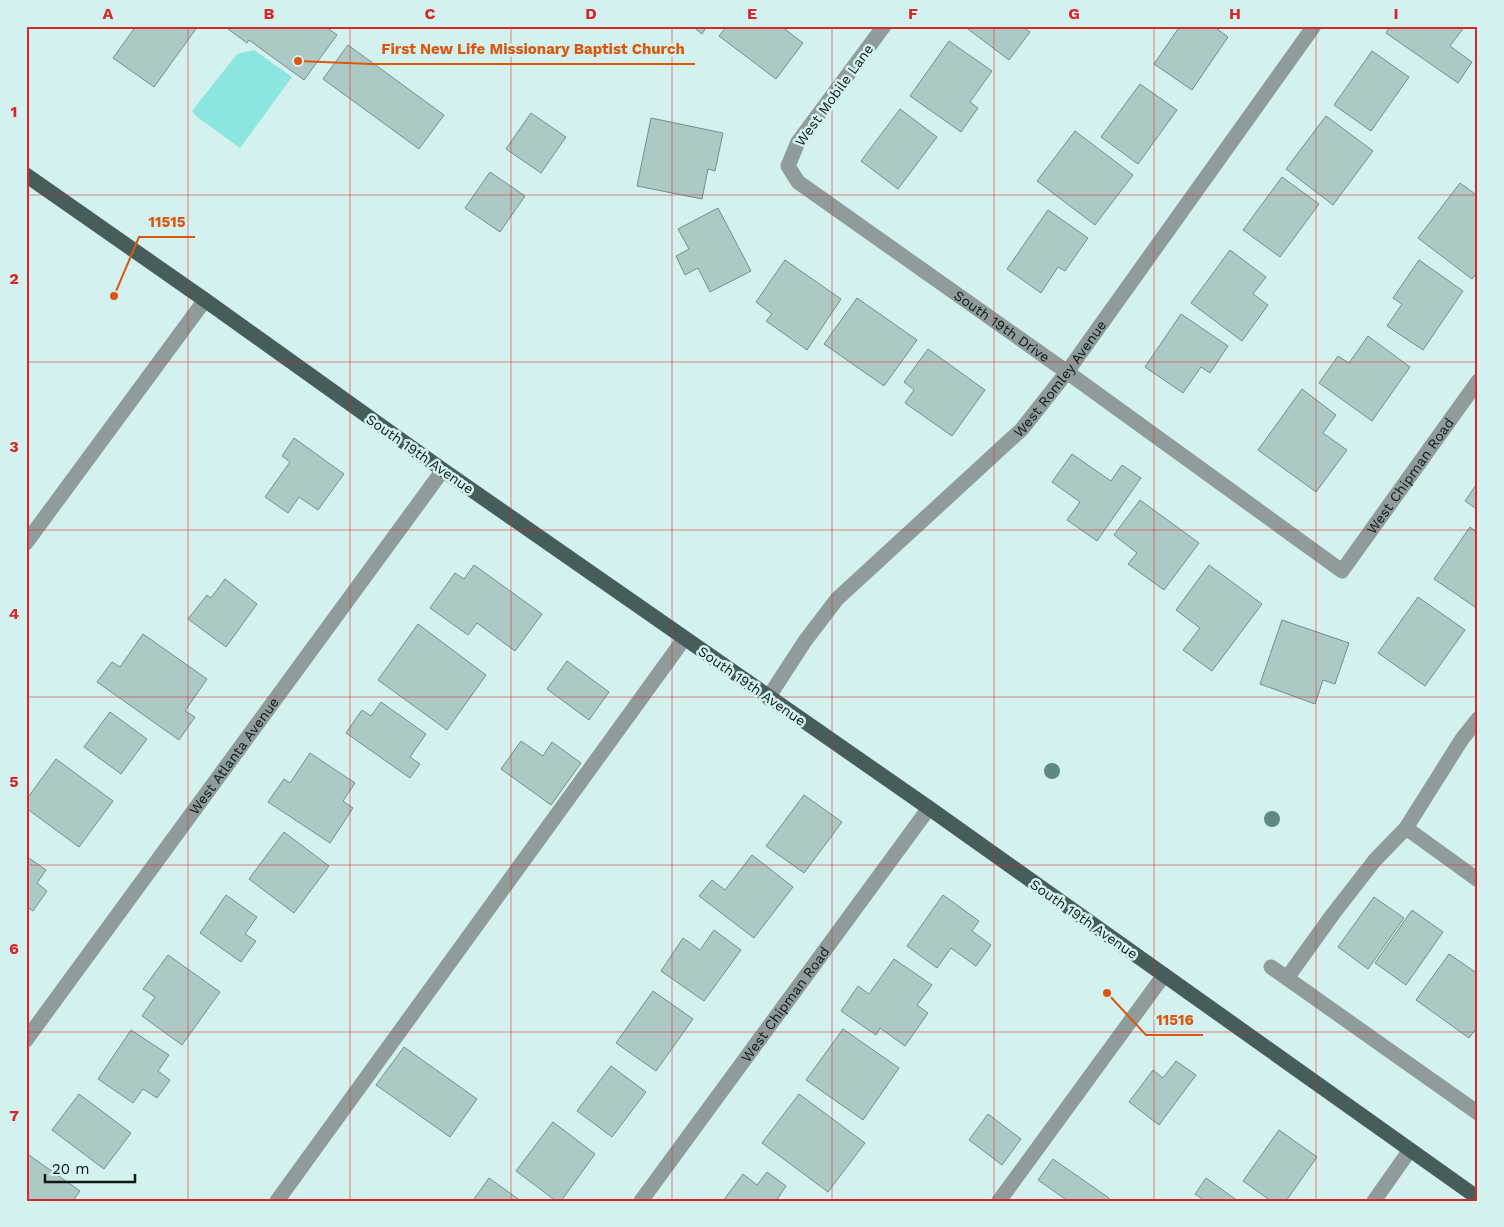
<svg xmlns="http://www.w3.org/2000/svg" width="1504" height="1227" font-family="'Work Sans',sans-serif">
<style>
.green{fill:#8ae6de}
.building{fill:#acc9c6;stroke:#738f8c}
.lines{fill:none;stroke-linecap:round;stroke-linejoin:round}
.minor{stroke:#909c9b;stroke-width:15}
.major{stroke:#475d5b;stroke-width:15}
.tree{fill:#5f8784}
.grid{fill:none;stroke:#d62828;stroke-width:1;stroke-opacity:0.55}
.labels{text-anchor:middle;stroke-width:5;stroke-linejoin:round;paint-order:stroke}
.street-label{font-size:14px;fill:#0d1817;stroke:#d3f1ee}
.leader{fill:none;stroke:#dd560d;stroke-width:2}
.callout-dot{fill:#dd560d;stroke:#d3f1ee;stroke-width:2}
.callout-label{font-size:15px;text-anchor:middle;font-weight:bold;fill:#dd560d;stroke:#d3f1ee;stroke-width:5;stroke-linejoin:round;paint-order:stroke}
.neatline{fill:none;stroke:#d62828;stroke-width:2}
.grid-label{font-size:16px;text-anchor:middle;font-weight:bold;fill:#d62828}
</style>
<rect width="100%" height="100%" fill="#d3f1ee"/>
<path class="green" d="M 254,50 L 292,77 L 240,148 L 196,116 L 192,111 L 237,54 Z"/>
<path class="building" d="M 136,26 L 198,26 L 154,87 L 113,58 Z
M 224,26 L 325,26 L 337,35 L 304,80 L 249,40 L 247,43 Z
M 692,26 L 707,26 L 702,34 Z
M 727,26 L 781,26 L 803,43 L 776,79 L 719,36 Z
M 964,26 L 1022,26 L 1030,32 L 1009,60 Z
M 1180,26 L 1213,26 L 1228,37 L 1192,90 L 1154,64 Z
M 1390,26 L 1465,26 L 1450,46 L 1472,62 L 1458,83 L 1386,33 Z
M 949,41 L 992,71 L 970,102 L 978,108 L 961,132 L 910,96 Z
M 348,45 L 444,115 L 419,149 L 323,79 Z
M 1372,51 L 1409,77 L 1371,131 L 1334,105 Z
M 1140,84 L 1177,110 L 1138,164 L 1101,137 Z
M 900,109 L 937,137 L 898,189 L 861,161 Z
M 531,113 L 566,137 L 541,173 L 506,149 Z
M 1326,116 L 1373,151 L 1333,205 L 1286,169 Z
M 651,118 L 723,133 L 715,171 L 708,169 L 702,199 L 637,186 Z
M 1075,131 L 1133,175 L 1095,225 L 1037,181 Z
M 490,172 L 525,196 L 500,232 L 465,208 Z
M 1282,177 L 1319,204 L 1280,257 L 1243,230 Z
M 1460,183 L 1478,196 L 1478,271 L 1472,279 L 1418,238 Z
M 718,208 L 751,271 L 710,292 L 698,268 L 685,275 L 676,256 L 689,249 L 678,229 Z
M 1048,210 L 1088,238 L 1065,271 L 1058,267 L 1041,293 L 1007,269 Z
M 1230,250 L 1266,277 L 1253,294 L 1268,305 L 1242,341 L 1191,303 Z
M 785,260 L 841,299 L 807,350 L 766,321 L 772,314 L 756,302 Z
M 1419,260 L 1463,291 L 1423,350 L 1387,326 L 1402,304 L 1393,298 Z
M 857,298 L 917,340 L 884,386 L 824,344 Z
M 1181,314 L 1228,346 L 1210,373 L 1201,367 L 1183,393 L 1145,367 Z
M 1368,336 L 1410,367 L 1372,421 L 1319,383 L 1338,356 L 1349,363 Z
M 928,349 L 985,390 L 952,436 L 905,403 L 914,390 L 904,382 Z
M 1302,389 L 1336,415 L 1323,433 L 1347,450 L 1316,492 L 1258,450 Z
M 294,438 L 344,474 L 318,510 L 299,497 L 288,513 L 265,497 L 290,462 L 282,456 Z
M 1072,454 L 1111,481 L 1122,465 L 1141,478 L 1097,541 L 1067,520 L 1080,502 L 1052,482 Z
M 1478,482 L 1478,510 L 1465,501 Z
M 1140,500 L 1199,543 L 1164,590 L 1128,564 L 1137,553 L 1114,535 Z
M 1470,527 L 1478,533 L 1478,603 L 1475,607 L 1434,579 Z
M 474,565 L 542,614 L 515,651 L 477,623 L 468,635 L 430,608 L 455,573 L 464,579 Z
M 1209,565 L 1262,604 L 1212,671 L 1183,650 L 1200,628 L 1176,610 Z
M 225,579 L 257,604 L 226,647 L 188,619 L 207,595 L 211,598 Z
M 1418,597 L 1465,630 L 1425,686 L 1378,653 Z
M 1282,620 L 1349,643 L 1335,684 L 1323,680 L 1315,704 L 1260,684 Z
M 418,624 L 486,675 L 447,730 L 378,680 Z
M 143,634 L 207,679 L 185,711 L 195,717 L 179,740 L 97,682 L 112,662 L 120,667 Z
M 567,661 L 609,692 L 589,720 L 547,689 Z
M 381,702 L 426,734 L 410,757 L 420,764 L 410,778 L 346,733 L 362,710 L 371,716 Z
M 110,712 L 147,739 L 121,774 L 84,747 Z
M 521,741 L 543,756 L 552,742 L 581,763 L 551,805 L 501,769 Z
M 310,753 L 355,783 L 343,801 L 353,808 L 330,843 L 268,802 L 284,779 L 290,783 Z
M 56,759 L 113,801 L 79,847 L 26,808 L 26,800 Z
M 804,795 L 842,822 L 804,873 L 766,846 Z
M 284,832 L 329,866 L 294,913 L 249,879 Z
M 752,855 L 793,887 L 754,938 L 699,896 L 712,880 L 725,890 Z
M 26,856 L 46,870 L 37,883 L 47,891 L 33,911 L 26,906 Z
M 226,895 L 257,917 L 245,934 L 256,941 L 241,962 L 200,933 Z
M 943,895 L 979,921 L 972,931 L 991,945 L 976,966 L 951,948 L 937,968 L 907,946 Z
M 1374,897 L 1404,918 L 1368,969 L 1338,947 Z
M 1412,910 L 1443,932 L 1406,985 L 1375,963 Z
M 714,930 L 741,950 L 704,1001 L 661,971 L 683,938 L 700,950 Z
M 1449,954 L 1478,974 L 1478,1026 L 1469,1038 L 1416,1000 Z
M 168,955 L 220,992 L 182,1045 L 142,1016 L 155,997 L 143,989 Z
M 894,959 L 932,985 L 917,1005 L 928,1013 L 905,1046 L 880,1028 L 876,1035 L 841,1011 L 858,986 L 869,994 Z
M 653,991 L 693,1019 L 656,1071 L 616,1043 Z
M 843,1029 L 899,1068 L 863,1120 L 806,1080 Z
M 131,1030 L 169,1055 L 158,1071 L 170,1080 L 157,1098 L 143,1089 L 133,1103 L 98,1079 Z
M 404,1047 L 477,1099 L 450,1137 L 376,1085 Z
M 1176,1061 L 1196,1075 L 1159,1125 L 1129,1102 L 1153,1070 L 1163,1078 Z
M 611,1066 L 646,1092 L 612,1137 L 577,1111 Z
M 79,1094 L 131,1133 L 104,1169 L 52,1130 Z
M 799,1094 L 865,1143 L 828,1192 L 762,1143 Z
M 988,1114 L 1021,1139 L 1002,1165 L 969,1140 Z
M 553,1122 L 595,1154 L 561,1201 L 556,1201 L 516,1171 Z
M 1279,1130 L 1317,1157 L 1286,1201 L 1271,1201 L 1243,1181 Z
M 26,1153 L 80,1191 L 73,1201 L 26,1201 Z
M 1053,1159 L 1109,1198 L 1108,1201 L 1068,1201 L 1038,1180 Z
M 767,1172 L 786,1186 L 776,1201 L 723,1201 L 743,1174 L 757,1185 Z
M 489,1178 L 521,1201 L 477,1201 L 474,1199 Z
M 1206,1178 L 1238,1201 L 1205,1201 L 1195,1194 Z"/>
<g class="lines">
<g class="minor">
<path id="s1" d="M 884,26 L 798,142 L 788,166 L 798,182 L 1067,372 L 1342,571 L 1478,381"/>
<path d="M 26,543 L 205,300"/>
<path id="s2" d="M 768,698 L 805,641 L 837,599 L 1022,429 L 1067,372 L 1314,26"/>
<path d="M 1406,828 L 1462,739 L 1478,719"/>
<path d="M 1271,967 L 1478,1113"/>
<path d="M 1287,978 L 1333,914 L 1375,860 L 1406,828 L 1478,880"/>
<path id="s3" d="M 26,1040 L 443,470"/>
<path d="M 277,1201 L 684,639"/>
<path id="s4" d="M 641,1201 L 929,808"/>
<path d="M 999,1201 L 1164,975"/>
<path d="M 1374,1201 L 1410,1150"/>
</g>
<path class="major" d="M 26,175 L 205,300 L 443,470 L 929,808 L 1478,1198"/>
</g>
<g class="tree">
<circle cx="1052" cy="771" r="8"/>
<circle cx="1272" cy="819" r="8"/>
</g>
<path class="grid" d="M 188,26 L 188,1201M 350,26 L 350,1201M 511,26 L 511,1201M 672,26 L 672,1201M 832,26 L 832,1201M 994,26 L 994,1201M 1154,26 L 1154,1201M 1316,26 L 1316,1201M 26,195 L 1478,195M 26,362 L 1478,362M 26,530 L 1478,530M 26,697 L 1478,697M 26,865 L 1478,865M 26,1032 L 1478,1032"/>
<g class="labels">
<g class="street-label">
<text transform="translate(834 95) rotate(-54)" y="5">West Mobile Lane</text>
<text dy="5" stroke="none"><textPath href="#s1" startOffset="439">South 19th Drive</textPath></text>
<text dy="5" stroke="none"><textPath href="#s2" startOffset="435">West Romley Avenue</textPath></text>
<text transform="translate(420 454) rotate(35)" y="5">South 19th Avenue</text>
<text dy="5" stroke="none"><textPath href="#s1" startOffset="975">West Chipman Road</textPath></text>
<text transform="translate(752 686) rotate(35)" y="5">South 19th Avenue</text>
<text dy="5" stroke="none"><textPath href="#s3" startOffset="352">West Atlanta Avenue</textPath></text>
<text transform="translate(1084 919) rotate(35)" y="5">South 19th Avenue</text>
<text dy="5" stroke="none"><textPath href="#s4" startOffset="244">West Chipman Road</textPath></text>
</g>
</g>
<path class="leader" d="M298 61L371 64H695M114 296L139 237H195M1107 993L1146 1035H1203"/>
<g class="callout-dot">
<circle cx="298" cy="61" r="5"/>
<circle cx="114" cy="296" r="5"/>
<circle cx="1107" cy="993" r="5"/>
</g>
<g class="callout-label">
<text x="533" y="54">First New Life Missionary Baptist Church</text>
<text x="167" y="227">11515</text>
<text x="1175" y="1025">11516</text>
</g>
<rect width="1504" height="1227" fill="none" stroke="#d3f1ee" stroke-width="55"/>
<path d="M45 1174v8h90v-8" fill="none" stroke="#0d1817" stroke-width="2.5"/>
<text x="52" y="1174" font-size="15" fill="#0d1817" stroke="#d3f1ee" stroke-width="4" paint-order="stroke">20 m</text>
<rect x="28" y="28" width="1448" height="1172" class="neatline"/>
<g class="grid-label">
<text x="108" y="19">A</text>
<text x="269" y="19">B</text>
<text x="430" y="19">C</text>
<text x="591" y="19">D</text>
<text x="752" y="19">E</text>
<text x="913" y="19">F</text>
<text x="1074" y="19">G</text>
<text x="1235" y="19">H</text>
<text x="1396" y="19">I</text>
<text x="14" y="117">1</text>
<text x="14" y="284">2</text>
<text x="14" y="452">3</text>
<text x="14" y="619">4</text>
<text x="14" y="787">5</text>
<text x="14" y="954">6</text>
<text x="14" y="1121">7</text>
</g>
</svg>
